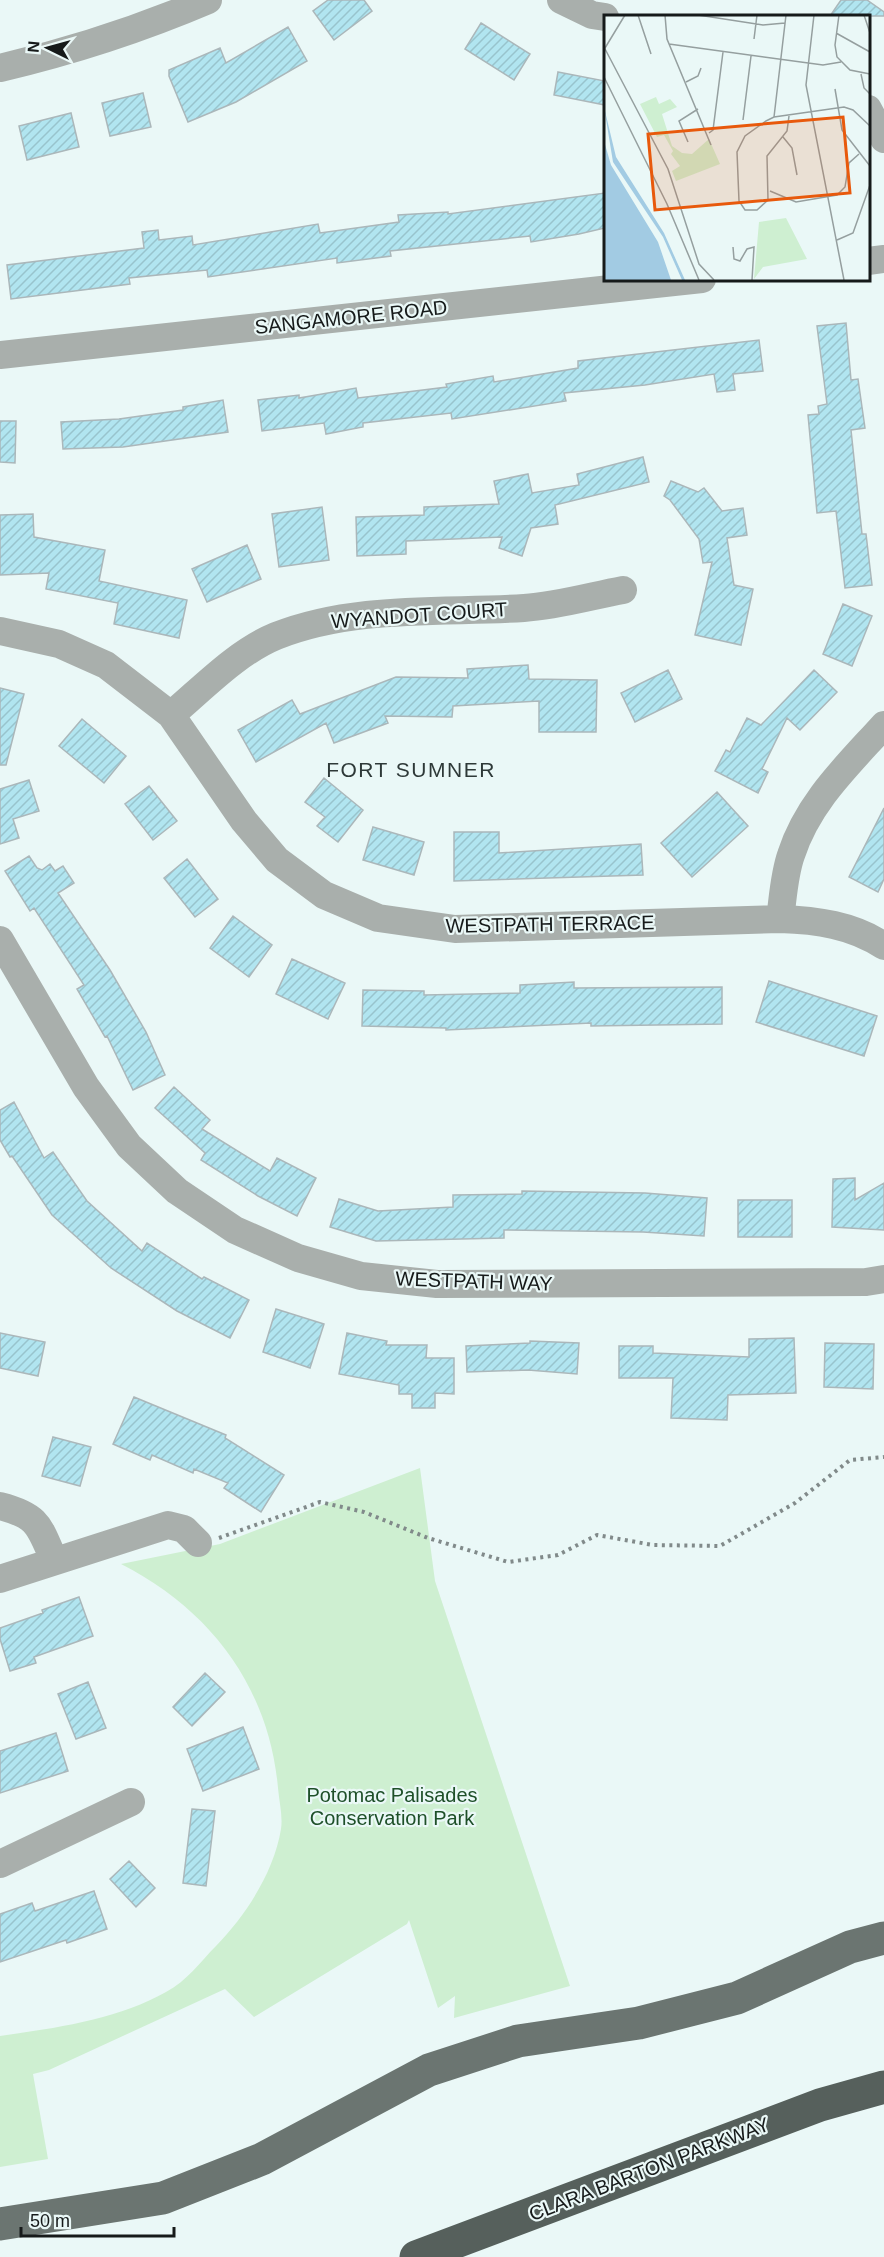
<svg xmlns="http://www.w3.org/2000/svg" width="884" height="2257" font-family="Helvetica,sans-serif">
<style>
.park{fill:#ceefd1}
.building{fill:url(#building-hatch);stroke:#abb7ba;stroke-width:1.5}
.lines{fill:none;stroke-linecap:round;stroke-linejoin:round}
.path{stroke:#818a8a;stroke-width:4;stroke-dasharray:3 4.5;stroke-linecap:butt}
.minor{stroke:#a9afac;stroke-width:28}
.major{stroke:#6b7571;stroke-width:33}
.highway{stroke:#56605c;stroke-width:33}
.labels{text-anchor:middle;stroke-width:4.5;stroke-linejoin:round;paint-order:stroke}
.street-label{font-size:20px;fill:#161a1a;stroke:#eaf8f7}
.park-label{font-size:20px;fill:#1e5029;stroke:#eaf8f7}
.neighbourhood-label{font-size:21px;letter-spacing:1.5px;fill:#2e3938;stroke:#eaf8f7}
.inset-road{fill:none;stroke:#959f9f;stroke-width:1.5}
.view{fill:#e8590c;fill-opacity:0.15;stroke:#e8590c;stroke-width:3}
.inset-edge{fill:none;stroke:#161a1a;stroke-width:3}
</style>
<defs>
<pattern id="building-hatch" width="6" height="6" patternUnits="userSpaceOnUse" patternTransform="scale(1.5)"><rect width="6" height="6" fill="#b1e5f0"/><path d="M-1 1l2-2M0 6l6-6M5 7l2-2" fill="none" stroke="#98c4cd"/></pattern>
</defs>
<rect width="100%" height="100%" fill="#eaf8f7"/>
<path class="park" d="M 420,1468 L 435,1581 L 570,1986 L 454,2018 L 455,1996 L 438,2008 L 409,1920 L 407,1924 L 254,2017 L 225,1989 L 49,2070 L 33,2074 L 48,2159 L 0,2167 L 0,2036 C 55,2028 117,2020 166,1992 C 187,1981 200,1962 216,1946 C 246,1915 274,1872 281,1829 C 283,1816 279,1801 278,1788 C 269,1687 210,1609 121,1564 L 220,1544 Z"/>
<path class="building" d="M 328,0 L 364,0 L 372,11 L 334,40 L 313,11 Z
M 841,0 L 867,0 L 884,12 L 884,16 L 830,16 Z
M 481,23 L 530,54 L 514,80 L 465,49 Z
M 288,27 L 307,61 L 236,102 L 188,122 L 169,76 L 169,70 L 220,48 L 226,63 Z
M 558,72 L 605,81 L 605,105 L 554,95 Z
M 143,93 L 151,127 L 110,136 L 102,103 Z
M 71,113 L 79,147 L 27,160 L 19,126 Z
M 605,193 L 605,228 L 579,234 L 531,242 L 530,236 L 390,251 L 391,256 L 337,263 L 337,258 L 208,277 L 207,270 L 129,278 L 130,284 L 11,299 L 7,265 L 144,248 L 142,232 L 158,230 L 159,240 L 192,236 L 193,245 L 318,224 L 320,233 L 399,222 L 398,215 L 448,212 L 448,214 Z
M 846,323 L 851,380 L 858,379 L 865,428 L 851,430 L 862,534 L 866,534 L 872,585 L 845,588 L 836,511 L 817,513 L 808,415 L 819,414 L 818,406 L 827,404 L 817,326 Z
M 759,340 L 763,371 L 733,374 L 735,390 L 717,392 L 714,374 L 645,385 L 564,393 L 566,401 L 452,419 L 451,413 L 363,423 L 363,427 L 326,434 L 324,423 L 262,431 L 258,400 L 299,395 L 299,398 L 356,388 L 358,398 L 447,387 L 446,384 L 493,376 L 494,382 L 578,368 L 578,361 Z
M 223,400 L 228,432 L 123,447 L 63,449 L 61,422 L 119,419 L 183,410 L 183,407 Z
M 0,421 L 16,421 L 15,463 L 0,462 Z
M 643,457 L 649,482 L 555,505 L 558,524 L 531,528 L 522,556 L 499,548 L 502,537 L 406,541 L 406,554 L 357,556 L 356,517 L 424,515 L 424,507 L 499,504 L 494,481 L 528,474 L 532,493 L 579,485 L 577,474 Z
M 671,481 L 698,492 L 704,488 L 722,511 L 743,508 L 747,535 L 727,538 L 734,585 L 753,589 L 741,645 L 695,635 L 712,562 L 703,563 L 699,539 L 670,500 L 664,496 Z
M 322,507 L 329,560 L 279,567 L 272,514 Z
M 33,514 L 34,537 L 105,550 L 99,581 L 187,600 L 179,638 L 114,624 L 118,603 L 46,589 L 49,573 L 0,575 L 0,515 Z
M 247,545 L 261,579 L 207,602 L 192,569 Z
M 843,604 L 872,616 L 852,666 L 823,654 Z
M 528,665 L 529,679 L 597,680 L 596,732 L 539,732 L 539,701 L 453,706 L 452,717 L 385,716 L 388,723 L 334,743 L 326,723 L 256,762 L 238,730 L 292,700 L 300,714 L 396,677 L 468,678 L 467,669 Z
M 668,670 L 682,699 L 635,722 L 621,693 Z
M 814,670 L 837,692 L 800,730 L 787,718 L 762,769 L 768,772 L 758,793 L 715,771 L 726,750 L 730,752 L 747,718 L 761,725 Z
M 0,688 L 24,694 L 6,765 L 0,765 Z
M 82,719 L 126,756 L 104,783 L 59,746 Z
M 324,778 L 363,810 L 338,842 L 317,826 L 325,817 L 305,802 Z
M 29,780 L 39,811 L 13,819 L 19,838 L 0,844 L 0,789 Z
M 149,786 L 177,821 L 153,840 L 125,804 Z
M 717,792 L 748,826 L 692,877 L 661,843 Z
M 884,808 L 884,879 L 878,892 L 849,877 Z
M 373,827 L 424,842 L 414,875 L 363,860 Z
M 454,832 L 499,832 L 499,853 L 641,844 L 643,875 L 454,881 Z
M 29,856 L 37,868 L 42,870 L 50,864 L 55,871 L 63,866 L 74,883 L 58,893 L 110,970 L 146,1032 L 165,1075 L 133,1090 L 107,1036 L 105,1037 L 77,989 L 84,985 L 34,908 L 30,911 L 5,871 Z
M 187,859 L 218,899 L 195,917 L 164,878 Z
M 233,916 L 272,945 L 249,977 L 210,948 Z
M 292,959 L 345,983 L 328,1019 L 276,994 Z
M 769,981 L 877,1016 L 864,1056 L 756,1022 Z
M 574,982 L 574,988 L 722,987 L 722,1024 L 591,1026 L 591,1023 L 446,1030 L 446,1028 L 362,1026 L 363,990 L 424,991 L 424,995 L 520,993 L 520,985 Z
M 174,1087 L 210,1120 L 202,1129 L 270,1171 L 277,1158 L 316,1178 L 297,1216 L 258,1196 L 201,1160 L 205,1153 L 155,1108 Z
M 14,1102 L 44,1158 L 53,1152 L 87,1201 L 142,1251 L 147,1243 L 202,1279 L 204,1277 L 249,1300 L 230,1338 L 177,1311 L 111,1268 L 52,1215 L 12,1156 L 10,1157 L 0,1140 L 0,1110 Z
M 855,1178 L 855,1200 L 884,1183 L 884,1230 L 832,1227 L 833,1179 Z
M 522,1191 L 645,1193 L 707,1198 L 704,1236 L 643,1232 L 504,1230 L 504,1238 L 376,1241 L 330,1227 L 339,1199 L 378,1211 L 453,1207 L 453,1195 L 522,1194 Z
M 738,1200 L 792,1200 L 792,1237 L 738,1237 Z
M 276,1309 L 324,1324 L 310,1368 L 263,1352 Z
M 0,1333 L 45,1342 L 38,1376 L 0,1368 Z
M 347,1333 L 387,1341 L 386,1345 L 427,1345 L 426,1358 L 454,1358 L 454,1394 L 435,1393 L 435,1408 L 412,1408 L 412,1394 L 399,1394 L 399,1385 L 339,1374 Z
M 794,1338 L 796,1393 L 728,1395 L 727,1420 L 671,1418 L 673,1378 L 619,1378 L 619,1346 L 653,1346 L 653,1353 L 749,1357 L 749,1339 Z
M 530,1341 L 579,1343 L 577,1374 L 528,1370 L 467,1372 L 466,1346 L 530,1343 Z
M 825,1343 L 874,1344 L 873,1389 L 824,1387 Z
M 134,1397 L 226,1435 L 225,1438 L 284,1475 L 261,1512 L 224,1488 L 228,1483 L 194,1469 L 193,1473 L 152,1455 L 150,1460 L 113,1444 Z
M 53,1437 L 91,1447 L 80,1486 L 42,1476 Z
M 79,1597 L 93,1636 L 34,1657 L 36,1663 L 10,1671 L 0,1639 L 0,1628 L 43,1613 L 42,1610 Z
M 205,1673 L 225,1692 L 192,1726 L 173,1707 Z
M 88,1682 L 106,1728 L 76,1739 L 58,1694 Z
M 243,1727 L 259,1769 L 203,1791 L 187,1749 Z
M 56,1733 L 68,1771 L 0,1793 L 0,1751 Z
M 192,1809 L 215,1811 L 206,1886 L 183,1883 Z
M 129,1861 L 155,1888 L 136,1907 L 110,1879 Z
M 94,1891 L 107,1929 L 67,1943 L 66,1940 L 0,1962 L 0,1914 L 32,1903 L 35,1911 Z"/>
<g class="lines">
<path class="path" d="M 219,1538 L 320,1502 L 364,1512 L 428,1538 L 508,1562 L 558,1555 L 597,1535 L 653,1545 L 720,1546 L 795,1503 L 850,1460 L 884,1457"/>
<path class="minor" d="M 561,0 L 592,15 L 605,17
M 0,68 C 72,51 140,29 208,0
M 868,109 L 884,139
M 868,261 L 884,259
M 0,355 L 702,279
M 0,631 L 59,644 L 106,665 L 171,715 L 244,821 L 277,860 L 324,895 L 378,918 L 455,929 L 780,919 C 816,920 853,925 884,946
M 171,715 C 203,688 237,652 276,636 C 354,605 442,613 524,608 C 557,606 591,596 623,590
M 780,919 C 783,898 784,875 791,855 C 808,802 848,765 884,725
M 0,940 L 86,1087 L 129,1146 L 177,1191 L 235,1230 L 298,1258 L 361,1276 L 437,1284 L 866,1282 L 884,1279
M 0,1506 C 39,1516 39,1526 54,1560
M 0,1579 L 168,1525 L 184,1529 L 198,1543
M 0,1864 L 131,1802"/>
<path class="major" d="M 0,2224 L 163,2198 L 262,2159 L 429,2070 L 518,2041 L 639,2023 L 737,1998 L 850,1947 L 884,1938"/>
<path class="highway" d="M 416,2257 L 820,2105 L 884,2087"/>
</g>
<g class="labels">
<g class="street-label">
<text transform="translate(351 317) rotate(-6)" y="7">SANGAMORE ROAD</text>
<text transform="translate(419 615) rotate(-4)" y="7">WYANDOT COURT</text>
<text transform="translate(550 924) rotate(-1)" y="7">WESTPATH TERRACE</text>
<text transform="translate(474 1281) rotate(2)" y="7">WESTPATH WAY</text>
<text transform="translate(649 2169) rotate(-21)" y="7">CLARA BARTON PARKWAY</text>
</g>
<g class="park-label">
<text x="392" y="1802">Potomac Palisades<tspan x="392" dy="23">Conservation Park</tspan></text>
</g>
<g class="neighbourhood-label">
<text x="411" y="777">FORT SUMNER</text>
</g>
</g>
<g transform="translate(604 15)">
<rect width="266" height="266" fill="#eaf8f7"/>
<path d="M 52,82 L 55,89 L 66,84 L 73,92 L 58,99 L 68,131 L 78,138 L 88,139 L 105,124 L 116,149 L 72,166 L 68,156 L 76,151 L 67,139 L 69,136 L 60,120 L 53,122 L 36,89 ZM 182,203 L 203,244 L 159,252 L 150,264 L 155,207 Z" fill="#ceefd1"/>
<path d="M 0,92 L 12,142 L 60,218 L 81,265 L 78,265 L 59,222 L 9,147 ZM 0,126 L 7,150 L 54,227 L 67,265 L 0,265 Z" fill="#a2cbe3"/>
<path class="inset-road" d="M 34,0 L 47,39M 61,0 L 63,24 L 107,130M 94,0 L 159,10 L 181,8M 210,0 L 202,70 L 240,265M 235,0 L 231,30 L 233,42 L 246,55 L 266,59M 260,0 L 266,18M 232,18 L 266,37M 150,24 L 153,0M 65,29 L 219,50 L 237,47M 0,32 L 64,154 L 95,249 L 110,265M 1,33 L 21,0M 257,59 L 260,73 L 266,79M 0,62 L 63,189 L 95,265M 82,67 L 94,61 L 97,53M 231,74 L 238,115 L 266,151M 185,101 L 183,116 L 163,141 L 164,185 L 153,195 L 141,195 L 135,186 L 133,137 L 141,121 L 162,106 L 170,102 L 240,92 L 249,95 L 266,111M 170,102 L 182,0M 139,105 L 147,41M 105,118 L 109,115 L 119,37M 179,122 L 188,133 L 193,160M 84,127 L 75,106 L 94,94M 166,176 L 192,187 L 233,180 L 241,172 L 245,148 L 255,139M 233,225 L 249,218 L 266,170M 129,232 L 130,244 L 136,246 L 143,234 L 150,232 L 148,265"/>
<path class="view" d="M 239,102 L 246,178 L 51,195 L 44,119 Z"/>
<rect width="266" height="266" class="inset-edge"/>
</g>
<g transform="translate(48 48) rotate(275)" stroke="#eaf8f7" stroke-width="4.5" paint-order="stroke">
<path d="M0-4.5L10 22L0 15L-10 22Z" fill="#161a1a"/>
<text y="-9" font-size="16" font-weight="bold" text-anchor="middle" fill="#161a1a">N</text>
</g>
<path d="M21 2227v9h153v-9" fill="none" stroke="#161a1a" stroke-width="3"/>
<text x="30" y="2227" font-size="18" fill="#161a1a" stroke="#eaf8f7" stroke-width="4.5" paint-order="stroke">50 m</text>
</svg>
